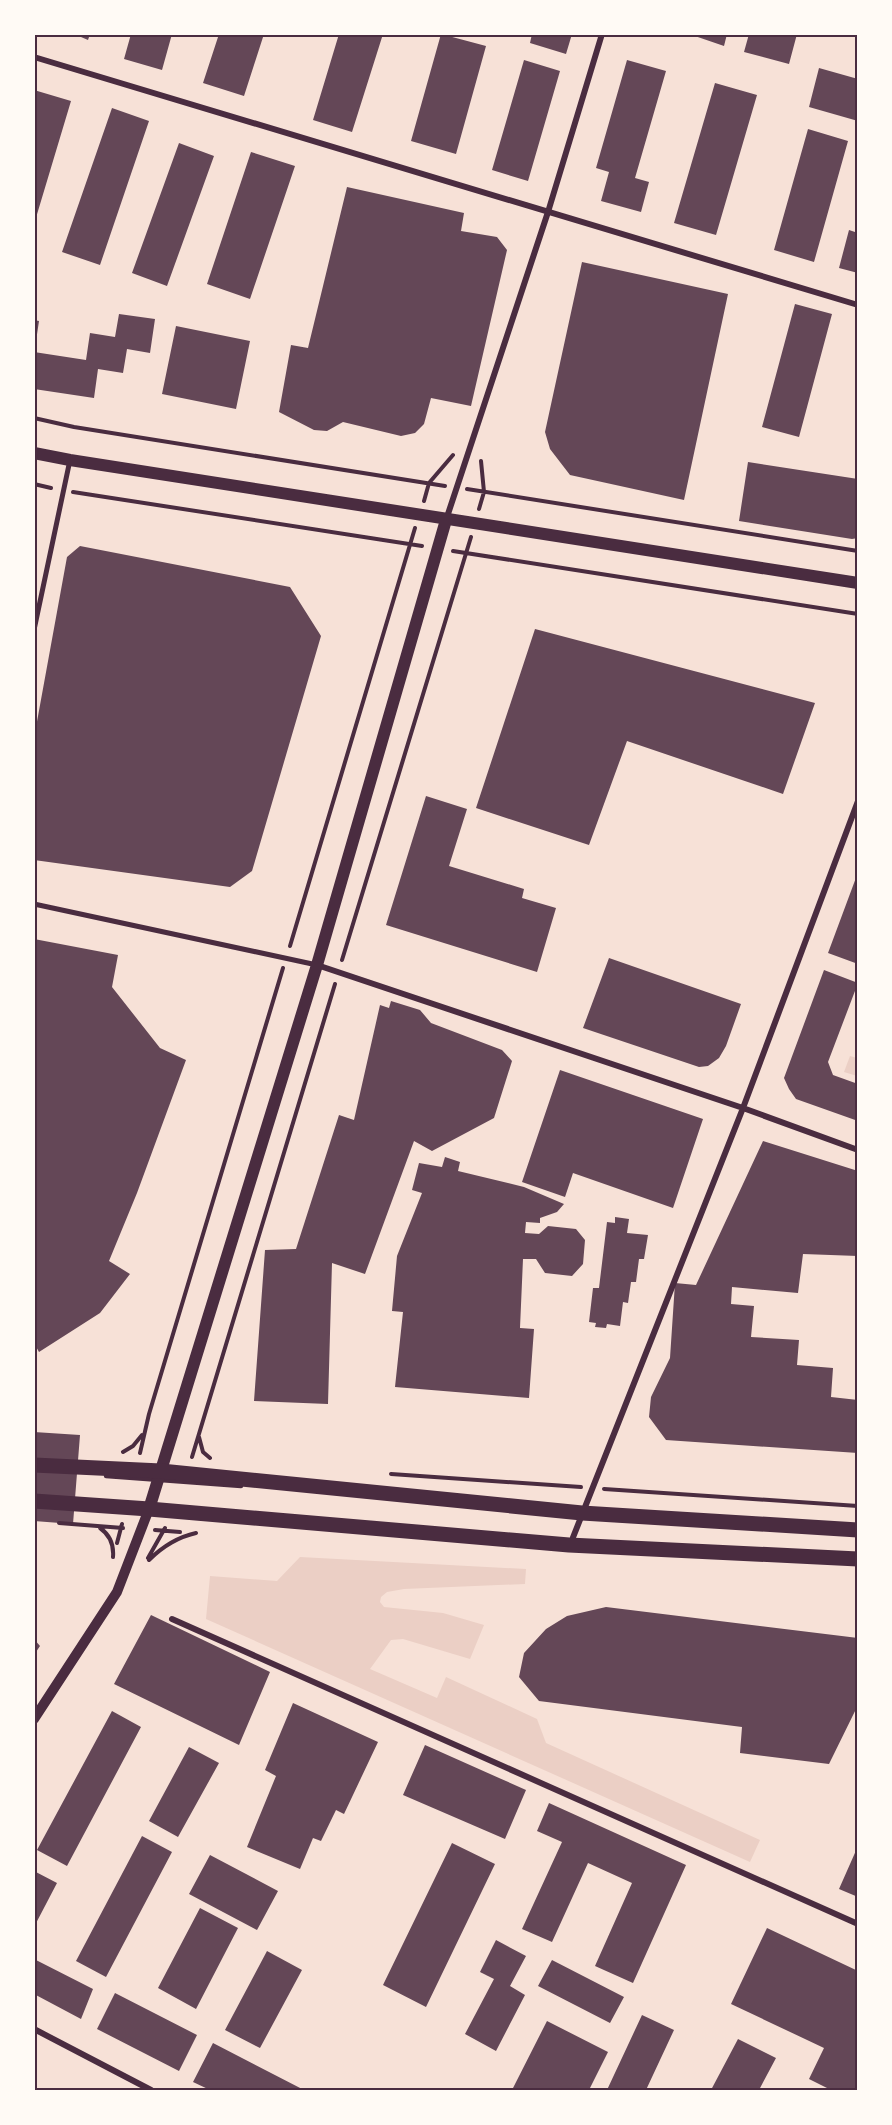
<svg xmlns="http://www.w3.org/2000/svg" width="892" height="2125" font-family="'Source Sans 3',sans-serif">
<style>
.green{fill:#ebcfc5}
.building{fill:#644757}
.lines{fill:none;stroke-linecap:round;stroke-linejoin:round}
.path{stroke:#4a2c40;stroke-width:4}
.service{stroke:#4a2c40;stroke-width:4.5}
.pedestrian{stroke:#4a2c40;stroke-width:5}
.minor{stroke:#4a2c40;stroke-width:6}
.tertiary{stroke:#4a2c40;stroke-width:10}
.secondary{stroke:#4a2c40;stroke-width:12}
.primary{stroke:#4a2c40;stroke-width:15}
.neatline{fill:none;stroke:#4a2c40;stroke-width:2}
</style>
<rect width="100%" height="100%" fill="#f7e1d7"/>
<path class="green" d="M 850,1056 L 857,1058 L 857,1076 L 844,1072 Z
M 300,1557 L 526,1569 L 525,1584 L 404,1589 L 387,1592 L 381,1597 L 380,1602 L 384,1607 L 443,1613 L 484,1625 L 470,1659 L 403,1639 L 391,1640 L 370,1669 L 437,1698 L 446,1677 L 537,1719 L 546,1743 L 760,1840 L 750,1862 L 206,1619 L 210,1576 L 277,1581 Z"/>
<path class="building" d="M 74,34 L 90,34 L 88,40 Z
M 131,34 L 172,34 L 162,70 L 124,59 Z
M 219,34 L 264,34 L 244,96 L 203,83 Z
M 339,34 L 383,34 L 352,132 L 313,120 Z
M 441,34 L 486,46 L 456,154 L 411,141 Z
M 532,34 L 572,34 L 566,54 L 530,43 Z
M 689,34 L 727,34 L 724,46 Z
M 749,34 L 797,34 L 789,64 L 744,52 Z
M 524,60 L 560,71 L 528,181 L 492,170 Z
M 627,60 L 666,71 L 635,178 L 649,182 L 641,212 L 601,201 L 609,172 L 596,168 Z
M 819,68 L 858,79 L 858,121 L 809,107 Z
M 715,83 L 757,95 L 716,235 L 674,223 Z
M 34,90 L 71,101 L 35,221 L 34,220 Z
M 112,108 L 149,121 L 100,265 L 62,252 Z
M 808,129 L 848,141 L 814,262 L 774,250 Z
M 179,143 L 214,156 L 167,286 L 132,273 Z
M 251,152 L 295,166 L 250,299 L 207,284 Z
M 347,187 L 464,213 L 461,231 L 497,237 L 507,250 L 471,406 L 431,398 L 424,424 L 415,433 L 401,436 L 343,422 L 327,431 L 314,430 L 279,412 L 291,345 L 308,348 Z
M 849,230 L 858,233 L 858,273 L 839,268 Z
M 582,262 L 728,294 L 684,500 L 570,475 L 550,449 L 545,432 Z
M 795,304 L 832,314 L 799,437 L 762,427 Z
M 119,314 L 155,319 L 150,353 L 127,349 L 123,373 L 98,369 L 94,398 L 34,389 L 34,352 L 86,360 L 90,333 L 115,337 Z
M 34,320 L 39,321 L 36,341 L 34,341 Z
M 176,326 L 250,341 L 236,409 L 162,394 Z
M 748,462 L 858,479 L 858,538 L 852,539 L 739,521 Z
M 80,546 L 290,587 L 321,636 L 252,871 L 230,887 L 34,860 L 34,738 L 67,557 Z
M 535,629 L 815,703 L 783,794 L 627,741 L 589,845 L 476,808 Z
M 426,796 L 467,809 L 449,866 L 524,889 L 522,898 L 556,908 L 537,972 L 386,925 Z
M 857,875 L 858,875 L 858,964 L 828,953 Z
M 34,939 L 118,955 L 112,987 L 160,1048 L 186,1060 L 137,1193 L 109,1261 L 130,1274 L 100,1313 L 39,1352 L 34,1343 Z
M 609,958 L 741,1004 L 726,1046 L 719,1058 L 708,1066 L 699,1067 L 583,1028 Z
M 824,970 L 858,983 L 828,1062 L 833,1075 L 858,1084 L 858,1121 L 796,1099 L 789,1089 L 784,1078 Z
M 391,1001 L 420,1010 L 431,1023 L 502,1050 L 512,1061 L 494,1118 L 432,1151 L 414,1141 L 365,1274 L 332,1263 L 328,1404 L 254,1401 L 265,1250 L 296,1249 L 339,1115 L 354,1120 L 380,1005 L 389,1008 Z
M 560,1070 L 703,1119 L 673,1208 L 573,1173 L 565,1197 L 522,1182 Z
M 763,1141 L 858,1171 L 858,1256 L 803,1254 L 798,1293 L 732,1287 L 731,1304 L 754,1306 L 751,1337 L 799,1340 L 797,1365 L 833,1368 L 831,1397 L 858,1400 L 858,1453 L 666,1440 L 649,1417 L 651,1397 L 670,1358 L 675,1283 L 696,1285 Z
M 445,1157 L 460,1162 L 458,1171 L 524,1187 L 564,1204 L 557,1212 L 540,1218 L 540,1223 L 526,1222 L 525,1233 L 539,1234 L 548,1226 L 576,1229 L 585,1240 L 583,1264 L 572,1276 L 545,1273 L 536,1259 L 523,1259 L 520,1328 L 534,1329 L 529,1398 L 395,1387 L 403,1312 L 392,1311 L 397,1256 L 422,1193 L 412,1190 L 419,1163 L 442,1167 Z
M 615,1217 L 629,1219 L 627,1233 L 648,1235 L 644,1259 L 639,1259 L 636,1282 L 631,1282 L 628,1303 L 623,1302 L 620,1326 L 607,1324 L 606,1328 L 595,1327 L 596,1323 L 589,1322 L 593,1288 L 599,1288 L 607,1222 L 615,1223 Z
M 34,1432 L 80,1435 L 73,1524 L 34,1521 Z
M 606,1607 L 858,1638 L 858,1705 L 829,1764 L 740,1753 L 742,1727 L 539,1701 L 519,1677 L 524,1653 L 546,1629 L 567,1616 Z
M 151,1615 L 270,1672 L 239,1745 L 114,1684 Z
M 34,1639 L 40,1646 L 34,1655 Z
M 293,1703 L 378,1742 L 344,1814 L 336,1810 L 321,1841 L 313,1838 L 300,1869 L 247,1847 L 276,1776 L 265,1770 Z
M 112,1711 L 141,1727 L 67,1866 L 37,1850 Z
M 425,1745 L 526,1790 L 505,1839 L 403,1795 Z
M 189,1747 L 219,1763 L 178,1837 L 149,1821 Z
M 549,1803 L 686,1865 L 633,1983 L 595,1966 L 632,1883 L 588,1863 L 552,1942 L 522,1929 L 562,1842 L 537,1831 Z
M 142,1836 L 172,1852 L 106,1977 L 76,1961 Z
M 452,1843 L 495,1864 L 426,2007 L 383,1985 Z
M 858,1846 L 858,1897 L 839,1889 Z
M 210,1855 L 278,1891 L 257,1930 L 189,1894 Z
M 34,1871 L 57,1883 L 34,1927 Z
M 200,1908 L 238,1928 L 196,2009 L 158,1988 Z
M 767,1928 L 858,1971 L 858,2090 L 831,2090 L 809,2079 L 824,2048 L 731,2004 Z
M 496,1940 L 526,1956 L 510,1986 L 525,1995 L 496,2051 L 465,2034 L 494,1979 L 480,1972 Z
M 267,1951 L 302,1970 L 260,2048 L 225,2030 Z
M 34,1959 L 93,1989 L 81,2019 L 34,1994 Z
M 552,1960 L 624,1997 L 610,2023 L 538,1986 Z
M 115,1993 L 197,2035 L 179,2071 L 97,2029 Z
M 642,2015 L 674,2030 L 646,2090 L 607,2090 Z
M 547,2021 L 608,2052 L 589,2090 L 512,2090 Z
M 738,2039 L 776,2058 L 759,2090 L 711,2090 Z
M 213,2043 L 304,2090 L 210,2090 L 193,2082 Z"/>
<g class="lines">
<path class="path" d="M 34,418 L 74,427 L 445,486
M 34,484 L 51,488
M 467,489 L 858,551
M 73,492 L 422,546
M 424,501 L 429,483 L 453,455
M 479,509 L 484,492 L 481,461
M 453,551 L 858,614
M 290,946 L 415,528
M 342,960 L 471,537
M 199,1437 L 203,1452 L 210,1458
M 123,1452 L 133,1446 L 142,1435
M 140,1453 L 149,1414 L 283,968
M 192,1457 L 335,984
M 391,1474 L 581,1487
M 604,1489 L 858,1506
M 59,1523 L 123,1528
M 100,1528 C 110,1535 114,1545 113,1557
M 155,1530 L 180,1532
M 117,1543 L 122,1524
M 148,1558 L 165,1528
M 149,1560 C 162,1547 178,1537 196,1533"/>
<path class="service" d="M 106,1476 L 241,1486"/>
<path class="pedestrian" d="M 34,630 L 70,460
M 34,904 L 317,965"/>
<path class="minor" d="M 34,57 L 858,305
M 446,520 L 548,212 L 602,34
M 317,965 L 743,1108 L 858,1150
M 570,1545 L 743,1108 L 858,801
M 172,1619 L 858,1924
M 34,2029 L 151,2090"/>
<path class="tertiary" d="M 34,1719 L 117,1592 L 149,1509"/>
<path class="secondary" d="M 34,453 L 70,460 L 858,583
M 149,1509 L 317,965 L 446,520"/>
<path class="primary" d="M 34,1465 L 161,1471 L 582,1513 L 858,1530
M 34,1501 L 149,1509 L 569,1545 L 858,1559"/>
</g>
<rect width="892" height="2125" fill="none" stroke="#fffaf5" stroke-width="72"/>
<rect x="36" y="36" width="820" height="2053" class="neatline"/>
</svg>
